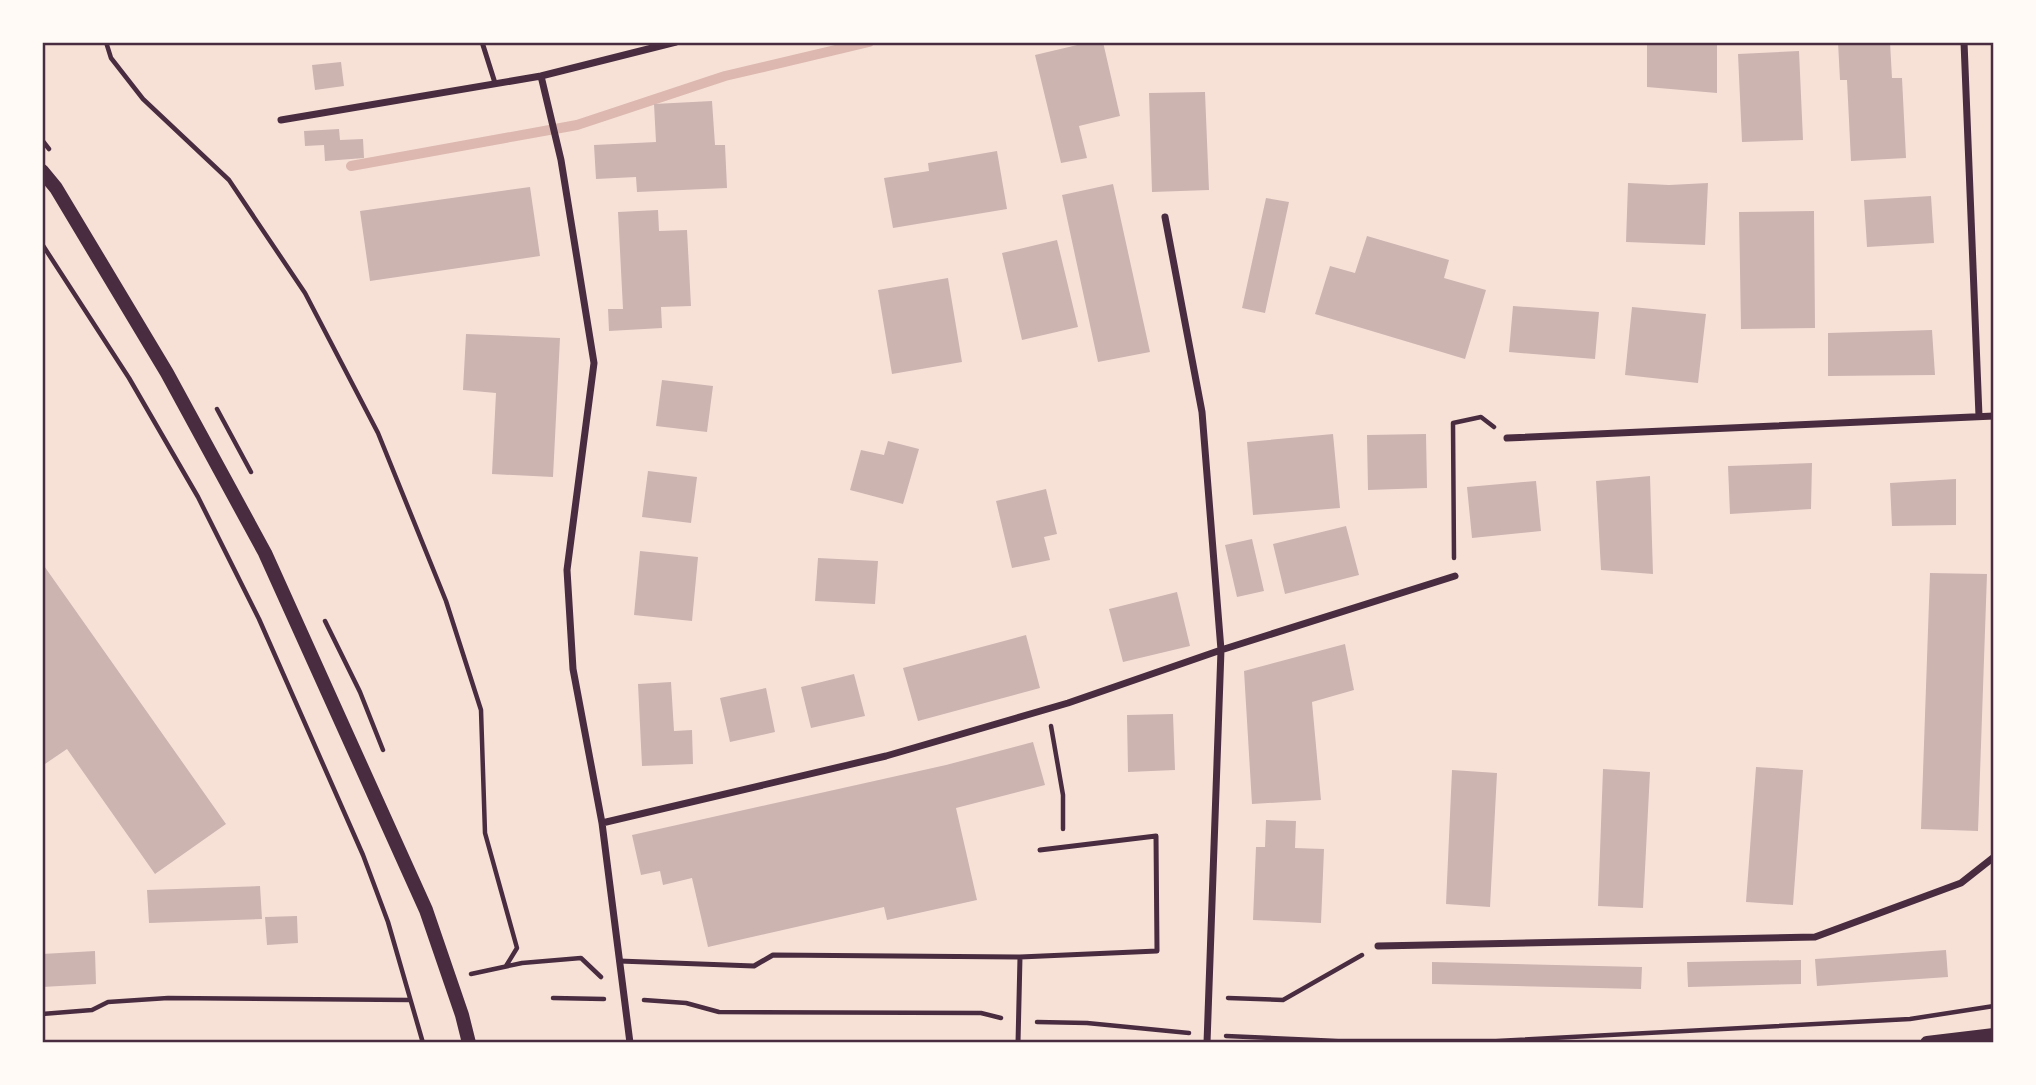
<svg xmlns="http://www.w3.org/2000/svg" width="2036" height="1085" font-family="Helvetica,sans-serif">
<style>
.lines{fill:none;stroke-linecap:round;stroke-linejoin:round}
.stream{stroke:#dcb8b0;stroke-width:10}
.building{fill:#ccb4b1}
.path{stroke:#4a2c40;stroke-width:4.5}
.service{stroke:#4a2c40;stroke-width:5}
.minor{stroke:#4a2c40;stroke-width:7}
.secondary{stroke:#4a2c40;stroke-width:14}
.neatline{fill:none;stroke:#4a2c40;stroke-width:2.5}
</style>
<rect width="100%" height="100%" fill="#f7e1d7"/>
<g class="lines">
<path class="stream" d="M 351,166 L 577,125 L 725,76 L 869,42"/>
</g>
<path class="building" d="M 1090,42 L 1103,42 L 1120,116 L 1079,126 L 1087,158 L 1061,163 L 1035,55 Z
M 1647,42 L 1717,42 L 1717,93 L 1647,87 Z
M 1838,42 L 1890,42 L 1892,78 L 1902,78 L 1906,158 L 1851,161 L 1847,80 L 1840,80 Z
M 1799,51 L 1803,140 L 1742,142 L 1738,54 Z
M 341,62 L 344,86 L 315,90 L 312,65 Z
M 1205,92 L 1209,190 L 1152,192 L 1149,93 Z
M 712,101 L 715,145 L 725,145 L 727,188 L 637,192 L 636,177 L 596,179 L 594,145 L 656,142 L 654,104 Z
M 339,129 L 340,140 L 363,139 L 364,158 L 325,161 L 324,145 L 305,146 L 304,131 Z
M 997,151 L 1007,209 L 893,228 L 884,178 L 929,171 L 928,163 Z
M 1628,183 L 1669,185 L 1708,183 L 1705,245 L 1626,242 Z
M 1113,184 L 1150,352 L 1098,362 L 1062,195 Z
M 530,187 L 540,256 L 370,281 L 360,211 Z
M 1931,196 L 1934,243 L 1867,247 L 1864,200 Z
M 1266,198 L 1289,202 L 1265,313 L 1242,308 Z
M 658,210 L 659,231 L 687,230 L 691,306 L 661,307 L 662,328 L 609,331 L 608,309 L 623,309 L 618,212 Z
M 1814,211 L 1815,328 L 1741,329 L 1739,212 Z
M 1367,236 L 1449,260 L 1444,278 L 1486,290 L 1465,359 L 1315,314 L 1330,266 L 1355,273 Z
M 1057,240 L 1078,327 L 1022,340 L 1002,253 Z
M 948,278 L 962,362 L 892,374 L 878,290 Z
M 1513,306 L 1599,312 L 1595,359 L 1509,352 Z
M 1632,307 L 1706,314 L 1698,383 L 1625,375 Z
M 1932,330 L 1935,375 L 1828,376 L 1828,333 Z
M 466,334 L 560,338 L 553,477 L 492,474 L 496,393 L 463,390 Z
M 662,380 L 713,386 L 707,432 L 656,426 Z
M 1333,434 L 1340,508 L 1253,515 L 1247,442 Z
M 1426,434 L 1427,488 L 1368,490 L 1367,435 Z
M 888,441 L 919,449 L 903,504 L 850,490 L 861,450 L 884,455 Z
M 1812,463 L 1811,509 L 1730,514 L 1728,466 Z
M 648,471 L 697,477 L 691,523 L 642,517 Z
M 1650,476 L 1653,574 L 1601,570 L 1596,481 Z
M 1956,479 L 1956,525 L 1892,526 L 1890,483 Z
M 1536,481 L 1541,531 L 1472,538 L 1467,487 Z
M 1046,489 L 1057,534 L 1044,537 L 1050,560 L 1012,568 L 996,501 Z
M 1346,526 L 1359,575 L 1285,594 L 1273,544 Z
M 1252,539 L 1264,591 L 1237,597 L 1225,545 Z
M 640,551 L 698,557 L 692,621 L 634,615 Z
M 818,558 L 878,561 L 875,604 L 815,601 Z
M 42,563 L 226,824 L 155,874 L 67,749 L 42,766 Z
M 1930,573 L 1987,574 L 1978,831 L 1921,829 Z
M 1177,592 L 1190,646 L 1123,662 L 1109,609 Z
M 1026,635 L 1040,688 L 918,721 L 903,668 Z
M 1345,644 L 1354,690 L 1312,702 L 1321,800 L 1252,804 L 1244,671 Z
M 854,674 L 865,716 L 811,728 L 801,687 Z
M 671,682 L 674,731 L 692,730 L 693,764 L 642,766 L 638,684 Z
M 766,688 L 775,732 L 730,742 L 720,698 Z
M 1173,714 L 1175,770 L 1128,772 L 1127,715 Z
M 1033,742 L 1045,785 L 956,808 L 977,900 L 887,920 L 884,907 L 708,947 L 692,878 L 663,885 L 660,871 L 641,875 L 632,835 L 946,765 Z
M 1756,767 L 1803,770 L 1793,905 L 1746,902 Z
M 1603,769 L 1650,772 L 1643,908 L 1598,906 Z
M 1452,770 L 1497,773 L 1490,907 L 1446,904 Z
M 1266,820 L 1296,821 L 1295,848 L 1324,849 L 1321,923 L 1253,920 L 1256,847 L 1265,847 Z
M 260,886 L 262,919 L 149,923 L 147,890 Z
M 297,916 L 298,943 L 267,945 L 265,917 Z
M 1946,950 L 1948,977 L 1817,986 L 1815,959 Z
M 95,951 L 96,984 L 42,987 L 42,954 Z
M 1801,960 L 1801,984 L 1688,987 L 1687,962 Z
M 1432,962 L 1642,967 L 1641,989 L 1432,984 Z"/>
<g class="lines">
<path class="path" d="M 106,42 L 111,58 L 143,99 L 229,180 L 305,293 L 378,433 L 446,601 L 481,710 L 485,833 L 517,948 L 506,966
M 42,140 L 49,149
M 42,244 L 129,378 L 198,497 L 259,619 L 363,855 L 388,922 L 423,1043
M 217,409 L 251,472
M 1454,558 L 1453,423 L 1481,417 L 1494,427
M 325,621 L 360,692 L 383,750
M 1051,726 L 1063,795 L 1063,829
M 471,974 L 522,963 L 581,958 L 601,977
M 553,998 L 604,999
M 1228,998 L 1283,1000 L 1362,955
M 644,1000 L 686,1003 L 719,1012 L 981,1013 L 1001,1018
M 42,1014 L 92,1010 L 108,1002 L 168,998 L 410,1000
M 1037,1022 L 1087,1023 L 1189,1033
M 1226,1036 L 1338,1041 L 1496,1041 L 1910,1019 L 1994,1006"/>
<path class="service" d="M 482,42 L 495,83
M 619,961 L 754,966 L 773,955 L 1020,957
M 1018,1043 L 1020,957 L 1157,951 L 1156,836 L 1040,850"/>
<path class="minor" d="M 1964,42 L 1979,416
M 541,76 L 561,160 L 594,363 L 567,570 L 573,669 L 602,823 L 630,1043
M 281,120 L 541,76 L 676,42
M 1165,217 L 1202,412 L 1221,650 L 1207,1043
M 1507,438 L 1994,416
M 602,823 L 886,756 L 1068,703 L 1221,650 L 1455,576
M 1378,946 L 1815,937 L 1961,883 L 1994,857"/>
<path class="secondary" d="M 42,171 L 56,188 L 167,373 L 265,553 L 426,910 L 462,1015 L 469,1043
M 1927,1043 L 1994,1035"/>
</g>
<rect width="2036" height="1085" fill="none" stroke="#fffaf5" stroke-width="88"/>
<rect x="44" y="44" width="1948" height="997" class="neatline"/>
</svg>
